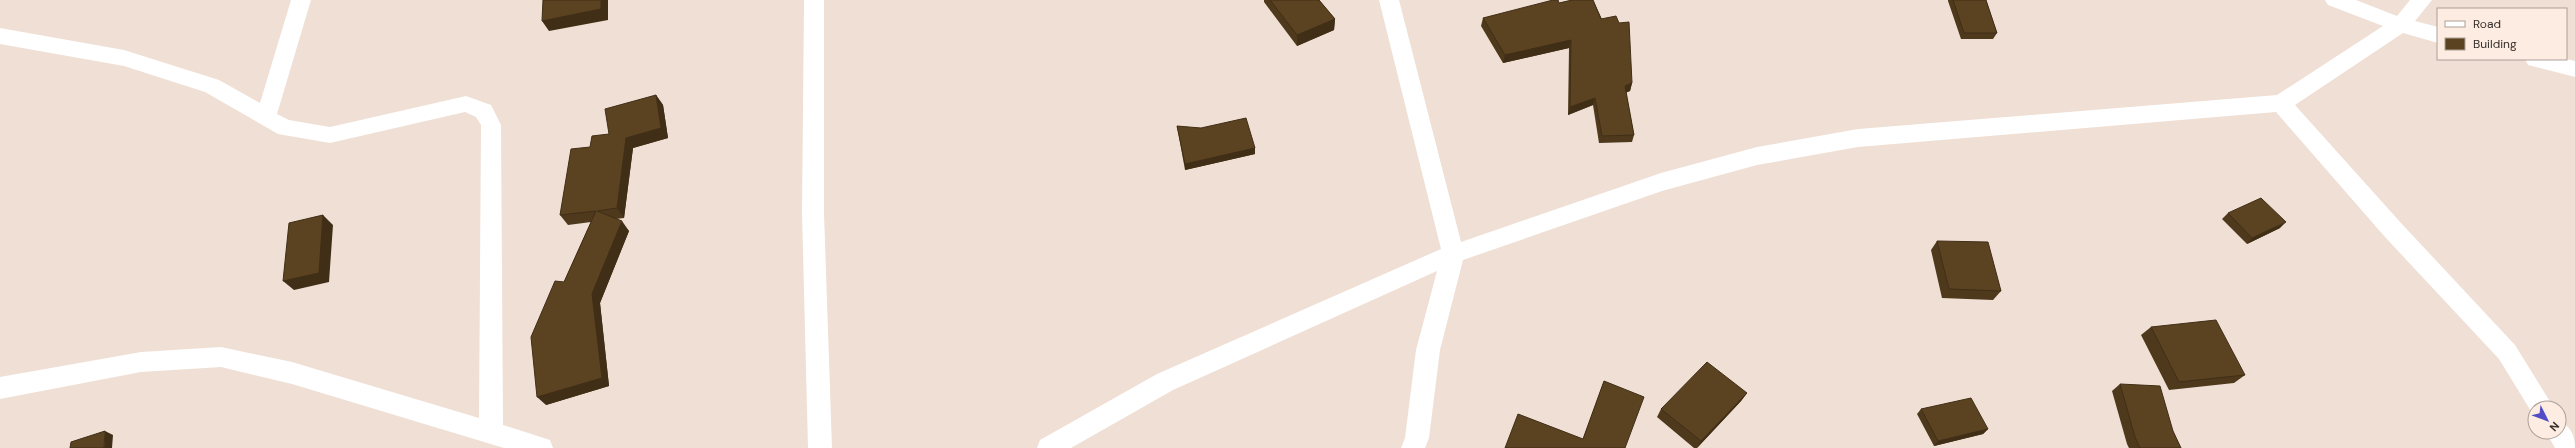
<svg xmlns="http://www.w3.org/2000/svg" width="2575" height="448" font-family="'DM Sans',sans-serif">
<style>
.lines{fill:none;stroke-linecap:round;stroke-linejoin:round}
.minor{fill:#fff;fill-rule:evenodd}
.wall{fill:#4e391c}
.shaded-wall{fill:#402e17}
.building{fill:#5b4221;stroke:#402e17}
</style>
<rect width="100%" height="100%" fill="#efdfd4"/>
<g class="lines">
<path class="minor" d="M 291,0 L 311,0 L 277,114 L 289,120 L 330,127 L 466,96 L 491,105 L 501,125 L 503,425 L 550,440 L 553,448 L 504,448 L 292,384 L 221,367 L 141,372 L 0,399 L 0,377 L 141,352 L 221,347 L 292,362 L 479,418 L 481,125 L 476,117 L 465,112 L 330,143 L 278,134 L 205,92 L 124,66 L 0,44 L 0,28 L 124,50 L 219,80 L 260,103 Z
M 804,0 L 824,0 L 824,213 L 832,448 L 808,448 L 802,213 Z
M 1379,0 L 1399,0 L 1461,242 L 1661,173 L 1757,147 L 1858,129 L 2277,95 L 2383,26 L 2328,5 L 2325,0 L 2356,0 L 2397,16 L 2410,0 L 2432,0 L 2415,21 L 2438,27 L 2438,43 L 2403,33 L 2295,105 L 2401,223 L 2515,345 L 2554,408 L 2535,408 L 2534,416 L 2499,359 L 2385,237 L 2276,112 L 1858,147 L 1757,165 L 1662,191 L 1463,260 L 1440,350 L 1429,438 L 1425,448 L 1401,448 L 1405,438 L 1416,350 L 1437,271 L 1173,390 L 1071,448 L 1037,448 L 1040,440 L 1157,374 L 1441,249 Z
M 2525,59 L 2566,59 L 2575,61 L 2575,77 L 2528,65 Z
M 2559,421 C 2571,426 2575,436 2575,448 L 2555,448 L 2546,432 L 2559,432 Z"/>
</g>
<path class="wall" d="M 1264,0 L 1319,0 L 1335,19 L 1334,30 L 1297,46 L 1264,2 Z
M 1570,0 L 1593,0 L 1632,83 L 1630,91 L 1626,92 L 1634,135 L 1632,142 L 1599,143 L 1593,105 L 1568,115 L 1569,48 L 1503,63 L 1481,26 L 1483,18 L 1570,1 Z
M 1948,0 L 1986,0 L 1997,33 L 1993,39 L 1961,39 L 1948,1 Z
M 656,95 L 663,105 L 668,138 L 633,148 L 624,218 L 616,219 L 629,231 L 600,303 L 609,386 L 546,405 L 564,282 L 591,222 L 568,225 L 560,215 L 590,147 L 609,134 Z
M 1177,126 L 1255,148 L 1255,154 L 1185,170 Z
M 2228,213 L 2280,228 L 2247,244 L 2222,219 Z
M 1937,241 L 2001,291 L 1993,300 L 1942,298 L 1931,250 Z
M 2151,327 L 2245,375 L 2234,383 L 2169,390 L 2141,335 Z
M 1604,381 L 1625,448 L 1583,439 Z
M 2120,384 L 2173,431 L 2181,448 L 2129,448 L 2127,444 L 2112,391 Z
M 1747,393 L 1741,401 L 1697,448 L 1694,448 L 1657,417 L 1661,409 Z
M 1921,409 L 1988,429 L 1983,434 L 1934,446 L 1917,414 Z"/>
<path class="shaded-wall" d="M 601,0 L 608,0 L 608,20 L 549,31 L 542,21 Z
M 1335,19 L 1334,30 L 1297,46 L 1297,35 Z
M 1571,40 L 1569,48 L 1503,63 L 1505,55 Z
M 1632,83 L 1630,91 L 1623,94 L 1625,86 Z
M 656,95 L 663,105 L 668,138 L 633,148 L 624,218 L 617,208 L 626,138 Z
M 1595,98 L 1593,105 L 1568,115 L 1570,107 Z
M 1255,148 L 1255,154 L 1185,170 L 1185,164 Z
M 323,215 L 333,225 L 329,282 L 294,290 L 283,281 Z
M 622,221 L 629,231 L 600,303 L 609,386 L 546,405 L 537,397 Z
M 2286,222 L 2280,228 L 2247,244 L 2252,238 Z
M 1747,393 L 1741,401 L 1697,448 L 1701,441 Z
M 1988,429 L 1983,434 L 1934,446 L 1938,441 Z
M 105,431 L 113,435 L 112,448 L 104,448 Z"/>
<path class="building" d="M 543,0 L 601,0 L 601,9 L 542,21 Z
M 1270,0 L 1319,0 L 1335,19 L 1297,35 Z
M 1553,0 L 1558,0 L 1559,3 L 1572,0 L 1593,0 L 1601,19 L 1616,16 L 1619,23 L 1629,22 L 1632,83 L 1625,86 L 1634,135 L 1602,136 L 1595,98 L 1570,107 L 1571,40 L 1505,55 L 1483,18 Z
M 1953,0 L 1986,0 L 1997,33 L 1964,33 Z
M 656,95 L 661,128 L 626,138 L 617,208 L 597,211 L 622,221 L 592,294 L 602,378 L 537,397 L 531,337 L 555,281 L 564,282 L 596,211 L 560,215 L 571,149 L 590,147 L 592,136 L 609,134 L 605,109 Z
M 1246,118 L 1255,148 L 1185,164 L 1177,126 L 1201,128 Z
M 2261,198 L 2286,222 L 2252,238 L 2228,213 Z
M 323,215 L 319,273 L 283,281 L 289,223 Z
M 1937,241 L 1988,242 L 2001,291 L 1949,289 Z
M 2216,320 L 2245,375 L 2179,382 L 2151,327 Z
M 1707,362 L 1747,393 L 1701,441 L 1661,409 Z
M 1604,381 L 1644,397 L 1625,448 L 1505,448 L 1518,414 L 1583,439 Z
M 2120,384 L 2160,386 L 2173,431 L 2181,448 L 2140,448 L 2135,437 Z
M 1971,398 L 1988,429 L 1938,441 L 1921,409 Z
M 105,431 L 104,448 L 70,448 L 71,442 Z"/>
<rect x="2437" y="8" width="130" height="52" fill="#fdece1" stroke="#ada098"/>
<rect x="2445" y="21" width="20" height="6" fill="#ffffff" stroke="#ada098"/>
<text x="2473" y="28" font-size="12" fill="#352e2a">Road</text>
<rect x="2445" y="38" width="20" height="12" fill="#5b4221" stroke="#ada098"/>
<text x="2473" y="48" font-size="12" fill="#352e2a">Building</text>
<g transform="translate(2547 420) rotate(132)"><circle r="19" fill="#fdece1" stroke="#ada098"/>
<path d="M0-3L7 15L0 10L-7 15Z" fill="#524dc4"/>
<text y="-6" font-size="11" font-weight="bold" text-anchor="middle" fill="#352e2a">N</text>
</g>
</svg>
